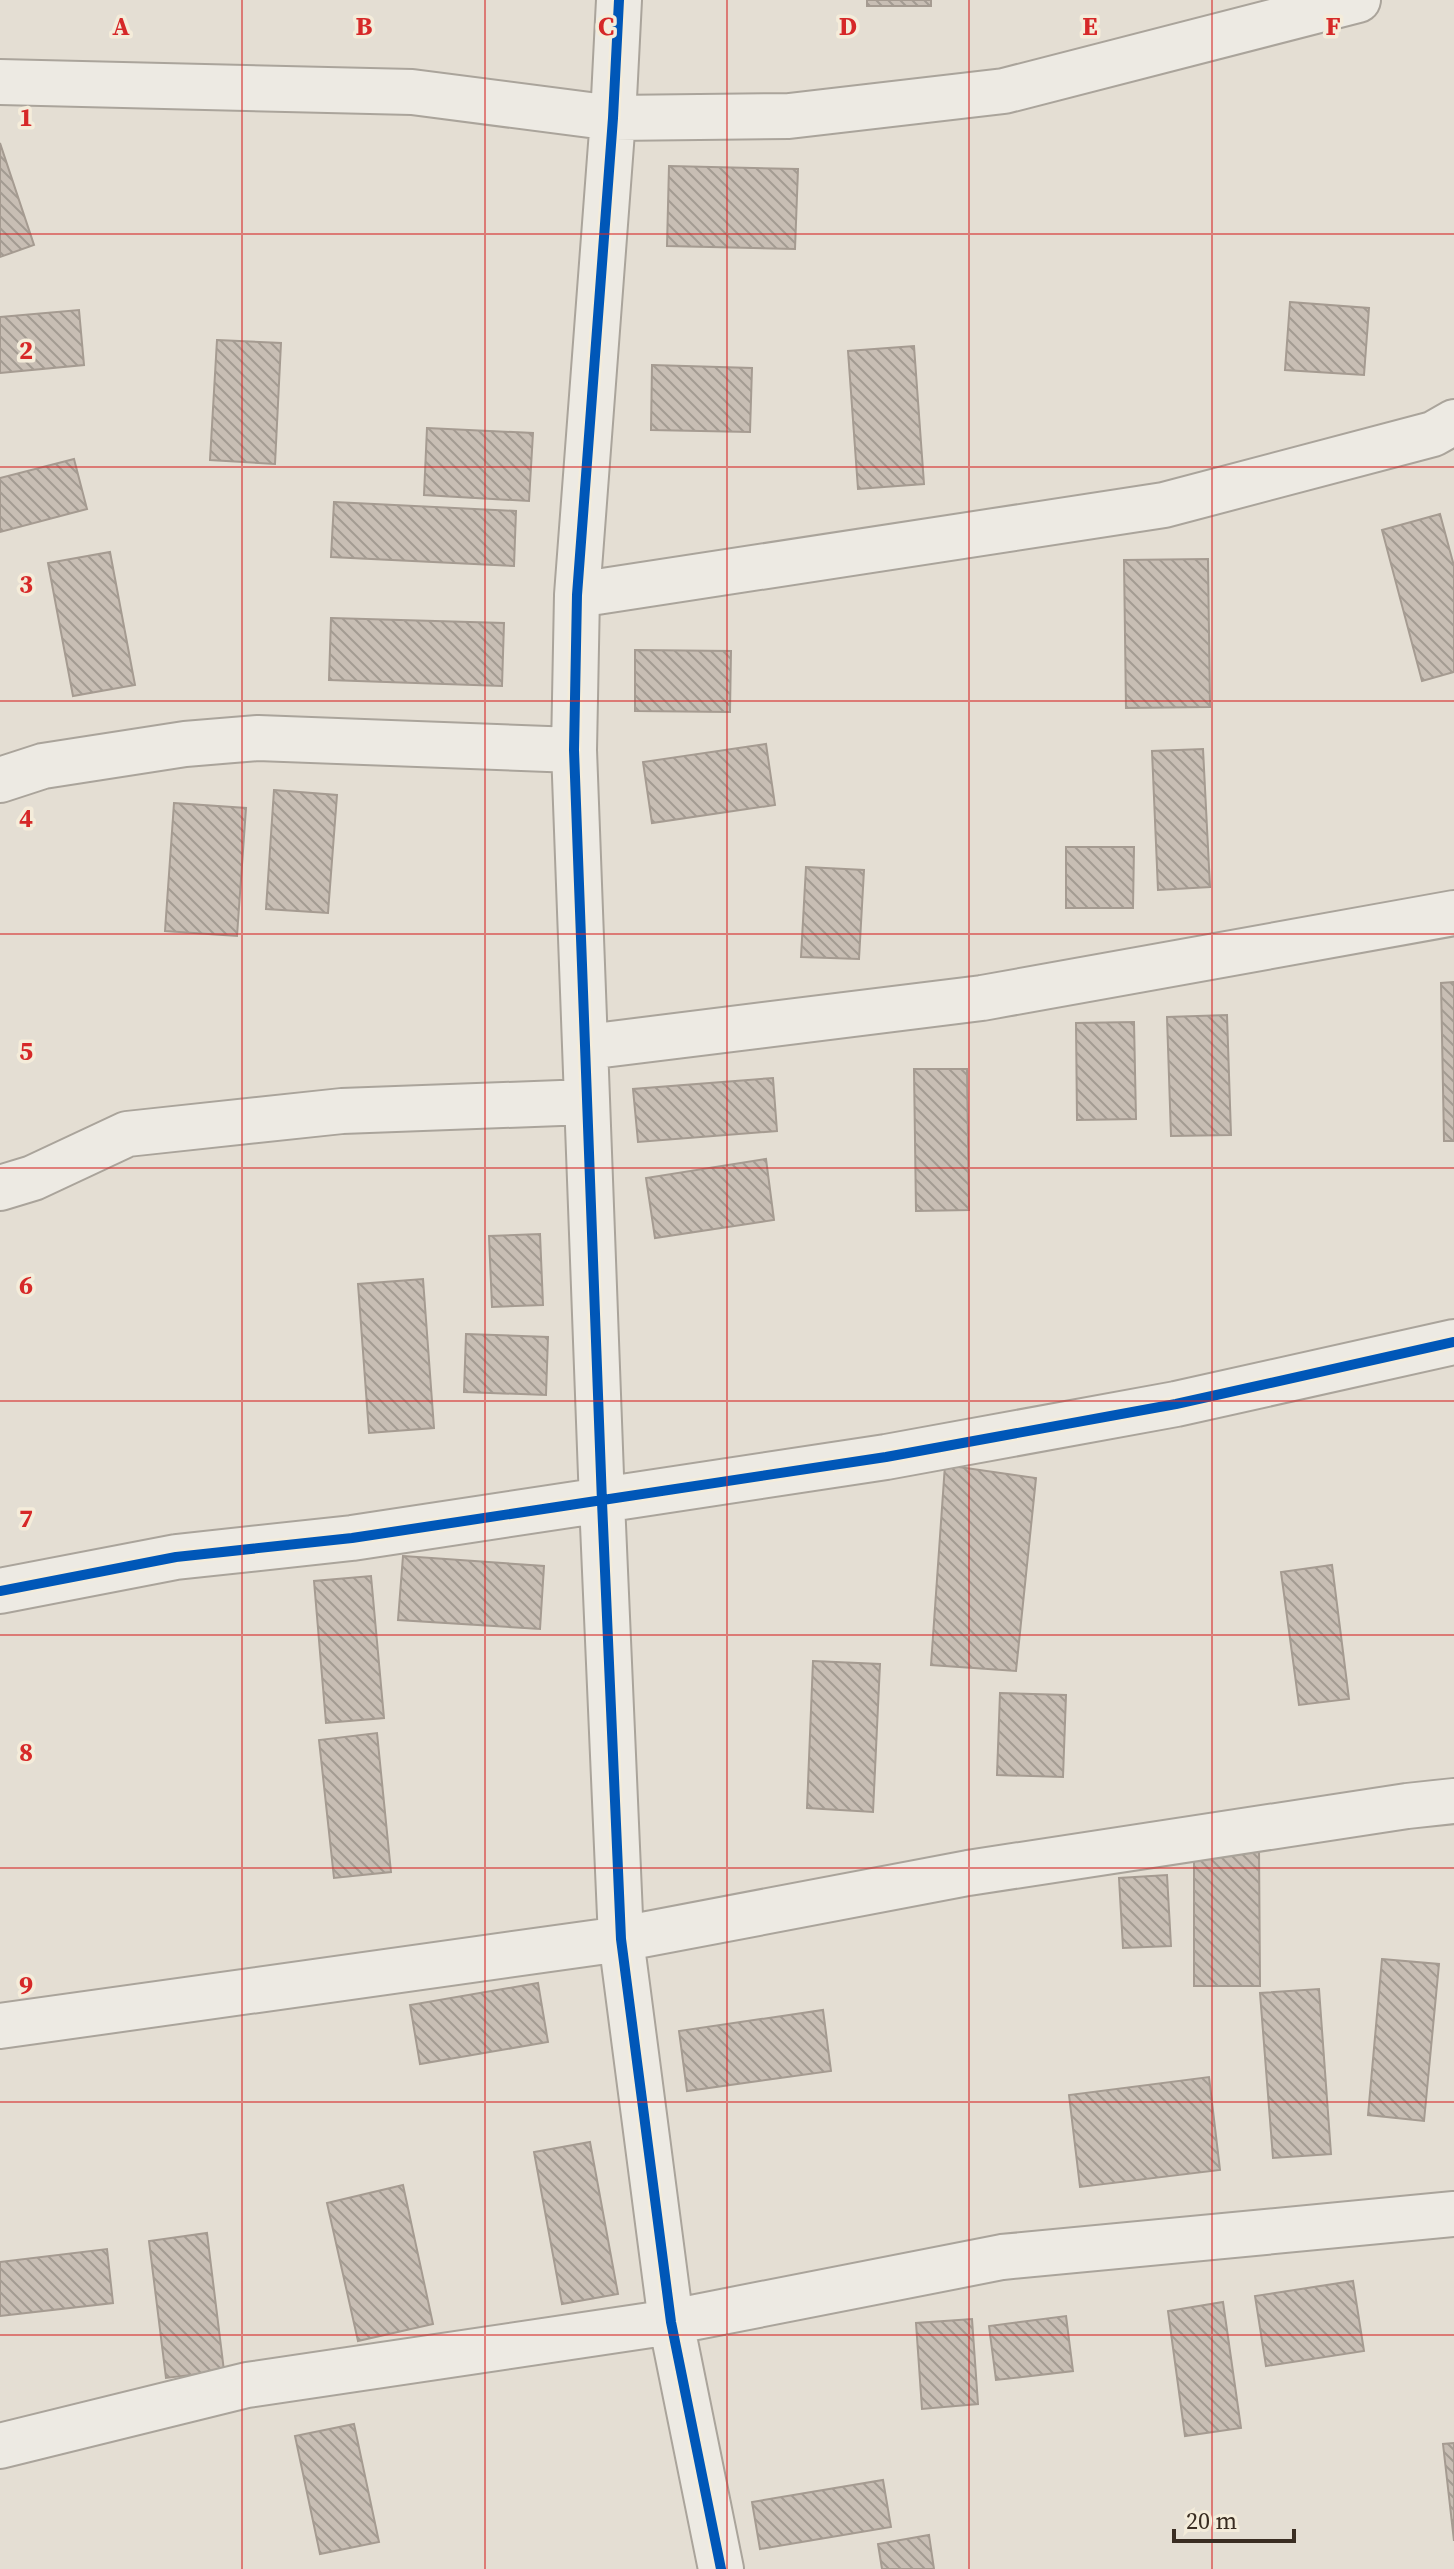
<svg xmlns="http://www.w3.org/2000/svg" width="1454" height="2569" font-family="'Source Serif 4',serif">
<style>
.building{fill:url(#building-back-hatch);stroke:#a59b91;stroke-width:2}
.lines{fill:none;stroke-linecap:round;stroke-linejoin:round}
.minor-casing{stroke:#aaa49b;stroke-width:48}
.minor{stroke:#edeae3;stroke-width:44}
.cycleway-casing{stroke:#f4ecda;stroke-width:15}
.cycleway{stroke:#0057b8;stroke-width:10}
.grid{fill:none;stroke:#d62828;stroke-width:2;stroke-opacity:0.55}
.grid-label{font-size:26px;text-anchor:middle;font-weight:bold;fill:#d62828;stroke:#f4ecda;stroke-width:7;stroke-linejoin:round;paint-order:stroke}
</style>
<defs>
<pattern id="building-back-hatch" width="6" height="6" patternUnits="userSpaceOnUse" patternTransform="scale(2)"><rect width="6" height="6" fill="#c8beb4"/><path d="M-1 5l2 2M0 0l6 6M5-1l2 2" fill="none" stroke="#a39b92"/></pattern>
</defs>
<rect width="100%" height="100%" fill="#e4ded3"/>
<path class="building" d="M 867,0 L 931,0 L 931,6 L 867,6 Z
M 0,143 L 34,245 L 0,257 Z
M 669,166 L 798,169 L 795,249 L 667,246 Z
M 1290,302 L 1369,308 L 1364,375 L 1285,370 Z
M 79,310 L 84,365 L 0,373 L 0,317 Z
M 217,340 L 281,343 L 275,464 L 210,460 Z
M 914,346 L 924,484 L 858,489 L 848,351 Z
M 652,365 L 752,368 L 750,432 L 651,430 Z
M 427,428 L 533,433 L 529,501 L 424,495 Z
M 74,459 L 87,509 L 0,532 L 0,478 Z
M 334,502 L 516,511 L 514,566 L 331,557 Z
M 1440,514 L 1454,566 L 1454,672 L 1422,681 L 1382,530 Z
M 110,552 L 135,685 L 73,696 L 48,563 Z
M 1208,559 L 1210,707 L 1126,708 L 1124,560 Z
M 331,618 L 504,623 L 502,686 L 329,680 Z
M 635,650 L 731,651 L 730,712 L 635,711 Z
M 766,744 L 775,805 L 652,823 L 643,762 Z
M 1203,749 L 1210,887 L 1158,890 L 1152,751 Z
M 274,790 L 337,795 L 328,913 L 266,909 Z
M 174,803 L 246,808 L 237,936 L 165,931 Z
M 1066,847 L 1134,847 L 1133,908 L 1066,908 Z
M 806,867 L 864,870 L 859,959 L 801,957 Z
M 1454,982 L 1454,1141 L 1444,1141 L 1441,983 Z
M 1227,1015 L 1231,1135 L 1171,1136 L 1167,1017 Z
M 1134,1022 L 1136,1119 L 1077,1120 L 1076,1023 Z
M 914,1069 L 967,1069 L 969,1210 L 916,1211 Z
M 773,1078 L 777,1131 L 638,1142 L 633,1089 Z
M 766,1159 L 774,1220 L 655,1238 L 646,1178 Z
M 540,1234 L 543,1305 L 492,1307 L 489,1236 Z
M 423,1279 L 434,1428 L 369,1433 L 358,1284 Z
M 466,1334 L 548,1337 L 546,1395 L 464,1392 Z
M 945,1465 L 1036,1478 L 1016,1671 L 931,1665 Z
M 403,1556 L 544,1566 L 540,1629 L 398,1620 Z
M 1332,1565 L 1349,1699 L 1299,1705 L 1281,1572 Z
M 371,1576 L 384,1718 L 326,1723 L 314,1581 Z
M 813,1661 L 880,1664 L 873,1812 L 807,1808 Z
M 1000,1693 L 1066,1695 L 1063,1777 L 997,1775 Z
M 377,1733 L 391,1872 L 334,1878 L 319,1740 Z
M 1259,1849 L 1260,1986 L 1194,1986 L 1194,1850 Z
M 1167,1875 L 1171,1946 L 1123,1948 L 1119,1878 Z
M 1382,1959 L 1439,1964 L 1424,2121 L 1368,2115 Z
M 538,1983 L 548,2042 L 420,2064 L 410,2005 Z
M 1319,1989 L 1331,2154 L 1273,2158 L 1260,1993 Z
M 823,2010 L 831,2071 L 687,2091 L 679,2031 Z
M 1209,2077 L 1220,2170 L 1080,2187 L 1069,2095 Z
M 590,2142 L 618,2294 L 562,2304 L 534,2152 Z
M 403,2185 L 433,2324 L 358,2341 L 327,2203 Z
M 207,2233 L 224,2371 L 166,2378 L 149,2241 Z
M 107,2249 L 113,2303 L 0,2316 L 0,2262 Z
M 1353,2281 L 1364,2351 L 1266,2366 L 1255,2296 Z
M 1223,2302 L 1241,2428 L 1185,2436 L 1168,2311 Z
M 1066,2316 L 1073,2371 L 996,2380 L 989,2326 Z
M 972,2319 L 978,2404 L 922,2409 L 916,2323 Z
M 354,2424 L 379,2542 L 320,2554 L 295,2436 Z
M 1454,2443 L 1454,2541 L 1443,2444 Z
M 883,2480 L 891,2527 L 760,2549 L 752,2502 Z
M 929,2535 L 934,2569 L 882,2569 L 878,2544 Z"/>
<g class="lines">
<defs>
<path id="minor" d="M 619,0 L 613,118 L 577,595 L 574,750 L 602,1502 L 621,1939 L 671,2322 L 721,2569
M 0,82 L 412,92 L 613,118 L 789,116 L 1004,91 L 1358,0
M 577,595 L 1164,505 L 1433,434 L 1454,422
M 0,780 L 43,766 L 185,744 L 258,738 L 574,750
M 587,1047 L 982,998 L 1454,913
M 0,1188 L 33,1178 L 127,1134 L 342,1111 L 587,1102
M 0,1591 L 176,1557 L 352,1538 L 886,1457 L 1176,1404 L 1454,1342
M 0,2026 L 621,1939 L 968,1873 L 1407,1806 L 1454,1801
M 0,2446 L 247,2385 L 671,2322 L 1002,2257 L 1454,2214"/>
</defs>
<use href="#minor" class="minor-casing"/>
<use href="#minor" class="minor"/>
<defs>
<path id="cycleway" d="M 619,0 L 613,118 L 577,595 L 574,750 L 602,1502 L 621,1939 L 671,2322 L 721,2569
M 0,1591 L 176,1557 L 352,1538 L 886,1457 L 1176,1404 L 1454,1342"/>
</defs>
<use href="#cycleway" class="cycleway-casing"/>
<use href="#cycleway" class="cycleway"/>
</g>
<path class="grid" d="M 242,0 L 242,2569M 485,0 L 485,2569M 727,0 L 727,2569M 969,0 L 969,2569M 1212,0 L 1212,2569M 0,234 L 1454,234M 0,467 L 1454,467M 0,701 L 1454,701M 0,934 L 1454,934M 0,1168 L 1454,1168M 0,1401 L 1454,1401M 0,1635 L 1454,1635M 0,1868 L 1454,1868M 0,2102 L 1454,2102M 0,2335 L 1454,2335"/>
<g class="grid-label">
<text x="121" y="35">A</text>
<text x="364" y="35">B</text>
<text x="606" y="35">C</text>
<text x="848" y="35">D</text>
<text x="1090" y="35">E</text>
<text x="1333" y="35">F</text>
<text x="26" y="126">1</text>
<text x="26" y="359">2</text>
<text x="26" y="593">3</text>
<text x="26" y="827">4</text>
<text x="26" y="1060">5</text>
<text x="26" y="1294">6</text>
<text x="26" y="1527">7</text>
<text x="26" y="1761">8</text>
<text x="26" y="1994">9</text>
</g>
<path d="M1174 2529v12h120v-12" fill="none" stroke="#3a2d22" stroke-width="4"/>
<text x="1186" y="2529" font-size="24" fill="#3a2d22" stroke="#f4ecda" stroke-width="6" paint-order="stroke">20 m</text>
</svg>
